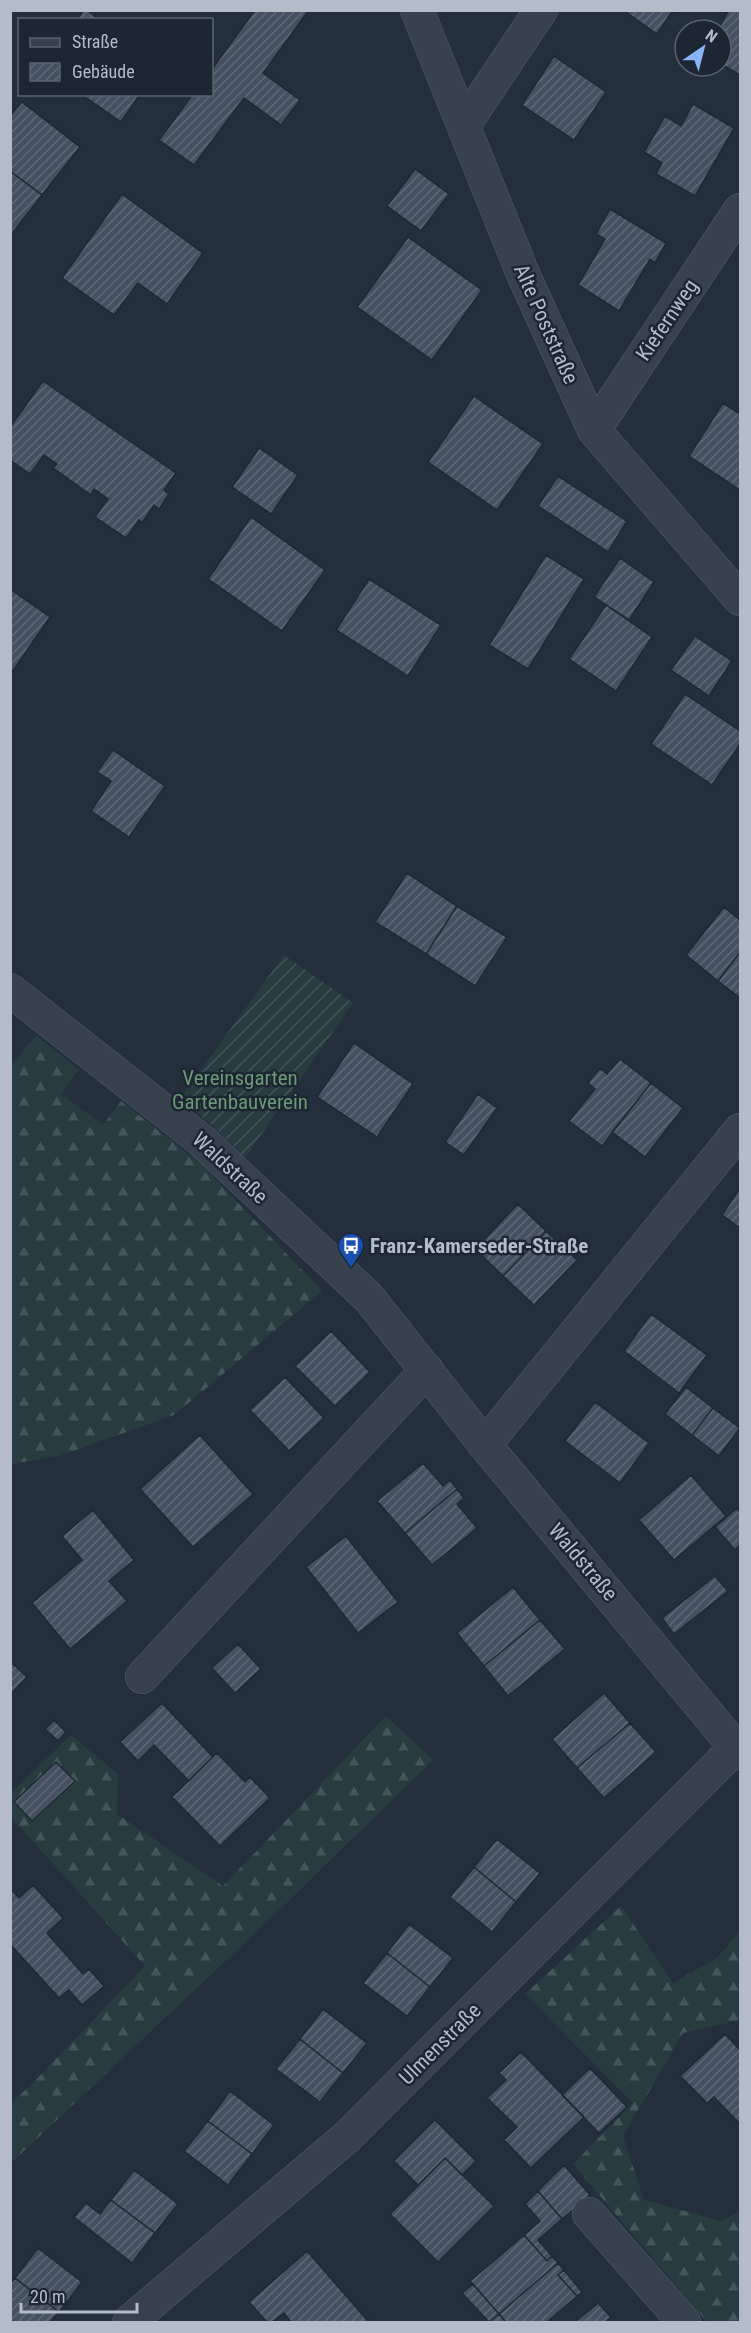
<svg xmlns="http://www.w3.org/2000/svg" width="751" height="2333" font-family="'Roboto Condensed',sans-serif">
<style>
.forest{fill:url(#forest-firs)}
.garden{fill:url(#garden-furrows)}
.building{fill:url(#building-hatch);stroke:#1f2835;stroke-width:1.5}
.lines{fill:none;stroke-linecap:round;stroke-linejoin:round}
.minor-casing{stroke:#565f6c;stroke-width:34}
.minor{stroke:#38414e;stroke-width:33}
.labels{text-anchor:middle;stroke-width:5;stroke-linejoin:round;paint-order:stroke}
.street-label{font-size:21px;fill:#b4bcc9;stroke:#1d2633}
.park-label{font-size:21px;fill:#6b9a76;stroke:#1d2633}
.poi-label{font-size:21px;font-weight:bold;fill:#b4bcc9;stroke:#1d2633;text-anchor:start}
</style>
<defs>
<pattern id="forest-firs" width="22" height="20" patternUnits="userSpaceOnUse" patternTransform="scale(1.5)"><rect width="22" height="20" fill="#263c3f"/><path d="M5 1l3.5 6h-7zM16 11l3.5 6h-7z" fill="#435659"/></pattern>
<pattern id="garden-furrows" width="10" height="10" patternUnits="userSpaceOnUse" patternTransform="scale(1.5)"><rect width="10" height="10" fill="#263c3f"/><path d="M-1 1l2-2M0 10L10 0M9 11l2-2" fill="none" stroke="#435659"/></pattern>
<pattern id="building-hatch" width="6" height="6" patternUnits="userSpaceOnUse" patternTransform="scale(1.5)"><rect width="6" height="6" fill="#455162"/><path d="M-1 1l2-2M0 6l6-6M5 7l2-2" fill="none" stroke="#5d6877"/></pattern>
</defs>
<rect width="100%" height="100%" fill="#242f3e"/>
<path class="forest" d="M 36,1035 L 79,1070 L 61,1094 L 103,1125 L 121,1101 L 202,1165 L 322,1291 L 174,1415 L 59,1456 L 11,1464 L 11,1066 Z
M 386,1716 L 433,1760 L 268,1921 L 11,2163 L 11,2103 L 31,2085 L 145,1966 L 11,1817 L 11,1793 L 71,1735 L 118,1774 L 117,1814 L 223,1886 Z
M 621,1906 L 673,1983 L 717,1958 L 740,1931 L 740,2020 L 683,2033 L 623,2136 L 644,2200 L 721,2221 L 740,2211 L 740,2322 L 707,2322 L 573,2164 L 633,2103 L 525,1994 Z"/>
<path class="garden" d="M 284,955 L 353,1003 L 245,1158 L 212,1125 L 180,1099 Z"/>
<path class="building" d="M 83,10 L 87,10 L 99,20 L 77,20 Z
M 255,10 L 309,10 L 263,73 L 300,100 L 281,125 L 244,98 L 194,165 L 159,140 L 193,94 L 212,94 L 212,69 Z
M 623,10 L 673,10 L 657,34 Z
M 729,10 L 740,10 L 740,75 L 721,64 L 728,50 L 721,46 L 721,30 L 718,30 Z
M 554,56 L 606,92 L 574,140 L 522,105 Z
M 81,94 L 140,94 L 121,122 Z
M 22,102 L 80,147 L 42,195 L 10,171 L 10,116 Z
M 693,104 L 734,128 L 695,196 L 656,174 L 662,163 L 644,152 L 665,116 L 681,126 Z
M 415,169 L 449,194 L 421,231 L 387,206 Z
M 10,171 L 42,195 L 10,236 Z
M 122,194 L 203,253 L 167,304 L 138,283 L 114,315 L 62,278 Z
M 610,209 L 666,243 L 655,263 L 650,259 L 619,311 L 578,285 L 605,239 L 596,234 Z
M 408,237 L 482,290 L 432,360 L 357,307 Z
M 43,381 L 176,473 L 164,490 L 169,494 L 159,509 L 154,505 L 142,523 L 139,520 L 126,538 L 95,517 L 108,499 L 94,489 L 91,495 L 53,468 L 57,464 L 44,455 L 30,474 L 10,460 L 10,427 Z
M 474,396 L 543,444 L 497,510 L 428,462 Z
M 723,403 L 740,414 L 740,490 L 689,456 Z
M 259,448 L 298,475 L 271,514 L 232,487 Z
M 558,476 L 627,521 L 608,552 L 538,506 Z
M 251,517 L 325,570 L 282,631 L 208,579 Z
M 546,555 L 584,579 L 528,669 L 489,645 Z
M 620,558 L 654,582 L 629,620 L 594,597 Z
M 369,579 L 441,625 L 408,676 L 336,630 Z
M 10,589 L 50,617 L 10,675 Z
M 606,605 L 652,637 L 616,691 L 569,659 Z
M 695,636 L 732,661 L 709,696 L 671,670 Z
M 685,694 L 740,731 L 740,744 L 712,785 L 651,744 Z
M 113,750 L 165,786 L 129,837 L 91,811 L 111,781 L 97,772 Z
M 407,873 L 457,906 L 426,954 L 375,922 Z
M 457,906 L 507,937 L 475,986 L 426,954 Z
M 724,907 L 740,920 L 740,952 L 718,981 L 686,955 Z
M 740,952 L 740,998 L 718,981 Z
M 354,1043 L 413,1084 L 377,1137 L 317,1097 Z
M 620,1059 L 651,1083 L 602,1146 L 569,1121 L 595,1089 L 588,1083 L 600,1068 L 607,1074 Z
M 651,1083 L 683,1108 L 645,1157 L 612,1132 Z
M 478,1094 L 497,1108 L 464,1155 L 445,1142 Z
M 740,1188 L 740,1228 L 722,1215 Z
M 518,1204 L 546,1231 L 503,1276 L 475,1249 Z
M 546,1231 L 577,1260 L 534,1305 L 503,1276 Z
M 651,1314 L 707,1355 L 679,1393 L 624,1351 Z
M 331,1331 L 370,1372 L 335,1406 L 295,1366 Z
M 285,1377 L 324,1418 L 289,1451 L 250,1410 Z
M 686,1387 L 713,1408 L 692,1435 L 665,1414 Z
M 595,1402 L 649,1443 L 620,1483 L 565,1441 Z
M 713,1408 L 740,1428 L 719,1456 L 692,1435 Z
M 200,1435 L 253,1494 L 193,1547 L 140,1489 Z
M 423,1463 L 443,1486 L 450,1480 L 457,1489 L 405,1533 L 377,1501 Z
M 691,1475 L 726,1516 L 674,1560 L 639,1520 Z
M 457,1489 L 464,1498 L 457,1504 L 477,1528 L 432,1565 L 405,1533 Z
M 737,1508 L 740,1512 L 740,1545 L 735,1550 L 715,1527 Z
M 93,1510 L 134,1560 L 109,1581 L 127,1601 L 70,1649 L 32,1603 L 82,1560 L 62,1536 Z
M 346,1536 L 398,1602 L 358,1633 L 306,1567 Z
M 715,1576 L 728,1591 L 674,1634 L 662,1618 Z
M 513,1587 L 540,1620 L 484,1666 L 457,1633 Z
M 540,1620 L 565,1649 L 508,1696 L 484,1666 Z
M 238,1644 L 261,1669 L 235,1693 L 212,1668 Z
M 10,1661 L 27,1677 L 10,1695 Z
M 604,1693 L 630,1723 L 577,1768 L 552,1739 Z
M 162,1703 L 213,1757 L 189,1781 L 154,1745 L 138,1761 L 120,1742 Z
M 54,1720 L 66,1732 L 58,1741 L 45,1729 Z
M 630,1723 L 656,1752 L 604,1798 L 577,1768 Z
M 217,1753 L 245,1782 L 250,1777 L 270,1798 L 220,1846 L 172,1797 Z
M 56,1762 L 75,1781 L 32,1821 L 14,1802 Z
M 497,1839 L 540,1873 L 516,1902 L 474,1867 Z
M 474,1867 L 516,1902 L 492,1932 L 450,1897 Z
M 33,1885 L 63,1918 L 47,1933 L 83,1974 L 89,1969 L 104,1986 L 82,2005 L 69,1990 L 59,1998 L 10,1944 L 10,1888 L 19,1898 Z
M 409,1924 L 453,1958 L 430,1987 L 387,1953 Z
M 387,1953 L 430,1987 L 407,2016 L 363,1983 Z
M 323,2009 L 367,2043 L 343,2073 L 300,2039 Z
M 725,2034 L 740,2050 L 740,2124 L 714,2097 L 707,2103 L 680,2076 Z
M 300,2039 L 343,2073 L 320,2102 L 276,2069 Z
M 521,2052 L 584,2117 L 531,2168 L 504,2140 L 517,2127 L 487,2098 L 506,2080 L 499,2073 Z
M 590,2068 L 627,2107 L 599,2133 L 562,2095 Z
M 230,2091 L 274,2125 L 252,2154 L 208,2121 Z
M 435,2120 L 476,2161 L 462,2175 L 445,2158 L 418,2185 L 394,2161 Z
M 208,2121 L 252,2154 L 228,2185 L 184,2151 Z
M 445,2158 L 494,2206 L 438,2262 L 390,2214 Z
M 564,2165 L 590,2195 L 562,2219 L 538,2191 Z
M 134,2170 L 178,2204 L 155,2233 L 111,2200 Z
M 538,2191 L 562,2219 L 538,2240 L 552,2256 L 547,2261 L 524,2235 L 540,2221 L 525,2204 Z
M 111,2200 L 155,2233 L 132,2263 L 74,2217 L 86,2203 L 100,2214 Z
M 524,2235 L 547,2261 L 552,2256 L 558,2263 L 499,2314 L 470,2281 Z
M 38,2248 L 82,2282 L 59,2312 L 15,2278 Z
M 307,2251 L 368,2321 L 366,2322 L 291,2322 L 284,2313 L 272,2322 L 267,2322 L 249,2302 Z
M 558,2263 L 564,2270 L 558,2275 L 577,2296 L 547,2322 L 506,2322 L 499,2314 Z
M 564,2270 L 582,2292 L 577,2296 L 558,2275 Z
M 15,2278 L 59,2312 L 50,2322 L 14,2322 L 10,2320 L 10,2284 Z
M 473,2284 L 499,2314 L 489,2322 L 462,2293 Z
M 598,2303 L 611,2317 L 605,2322 L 575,2322 Z
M 499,2314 L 506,2322 L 489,2322 Z"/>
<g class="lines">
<defs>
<path id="minor" d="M 417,10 L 523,274 L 594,430 L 740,599
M 464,125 L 541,10
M 594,430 L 740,210
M 10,990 L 201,1140 L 369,1298 L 485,1445 L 740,1753
M 485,1445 L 740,1130
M 142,1677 L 427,1370
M 589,2214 L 684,2322
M 129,2322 L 348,2136 L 736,1747"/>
</defs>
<use href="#minor" class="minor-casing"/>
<use href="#minor" class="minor"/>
</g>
<defs>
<symbol id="bus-pin" viewBox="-11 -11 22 30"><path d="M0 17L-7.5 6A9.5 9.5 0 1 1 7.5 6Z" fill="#1a4fb4" stroke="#1d2633"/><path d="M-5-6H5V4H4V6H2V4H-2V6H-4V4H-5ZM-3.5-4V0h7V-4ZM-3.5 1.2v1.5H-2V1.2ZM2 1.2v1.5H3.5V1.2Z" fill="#fff"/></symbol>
</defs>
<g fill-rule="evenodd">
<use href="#bus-pin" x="336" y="1231" width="30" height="40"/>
</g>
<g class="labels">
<g class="street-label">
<text transform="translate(667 320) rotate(-56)" y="7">Kiefernweg</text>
<text transform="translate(546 324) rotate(66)" y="7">Alte Poststraße</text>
<text transform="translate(230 1168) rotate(43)" y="7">Waldstraße</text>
<text transform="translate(583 1562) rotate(50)" y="7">Waldstraße</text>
<text transform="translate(440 2044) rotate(-45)" y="7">Ulmenstraße</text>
</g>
<g class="park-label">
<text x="240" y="1085">Vereinsgarten<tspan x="240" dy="24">Gartenbauverein</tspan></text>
</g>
<g class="poi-label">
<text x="370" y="1253">Franz-Kamerseder-Straße</text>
</g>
</g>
<rect width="751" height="2333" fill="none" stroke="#b4bcc9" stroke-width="24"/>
<rect x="18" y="18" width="195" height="78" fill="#1d2633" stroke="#59626f" stroke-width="1.5"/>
<rect x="30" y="38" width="30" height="9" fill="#38414e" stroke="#59626f" stroke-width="1.5"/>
<text x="72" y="48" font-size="18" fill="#b4bcc9">Straße</text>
<rect x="30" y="63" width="30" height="18" fill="url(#building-hatch)" stroke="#59626f" stroke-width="1.5"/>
<text x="72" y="78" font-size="18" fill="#b4bcc9">Gebäude</text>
<g transform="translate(703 48) rotate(35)"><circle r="28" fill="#1d2633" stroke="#59626f" stroke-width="1.5"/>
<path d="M0-4.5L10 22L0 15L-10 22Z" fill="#8ab4f8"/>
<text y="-9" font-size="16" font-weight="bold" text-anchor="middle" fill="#b4bcc9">N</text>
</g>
<path d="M21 2303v9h116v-9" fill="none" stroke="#b4bcc9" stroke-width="3"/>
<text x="30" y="2303" font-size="18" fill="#b4bcc9" stroke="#1d2633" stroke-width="4.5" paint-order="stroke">20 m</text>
</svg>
